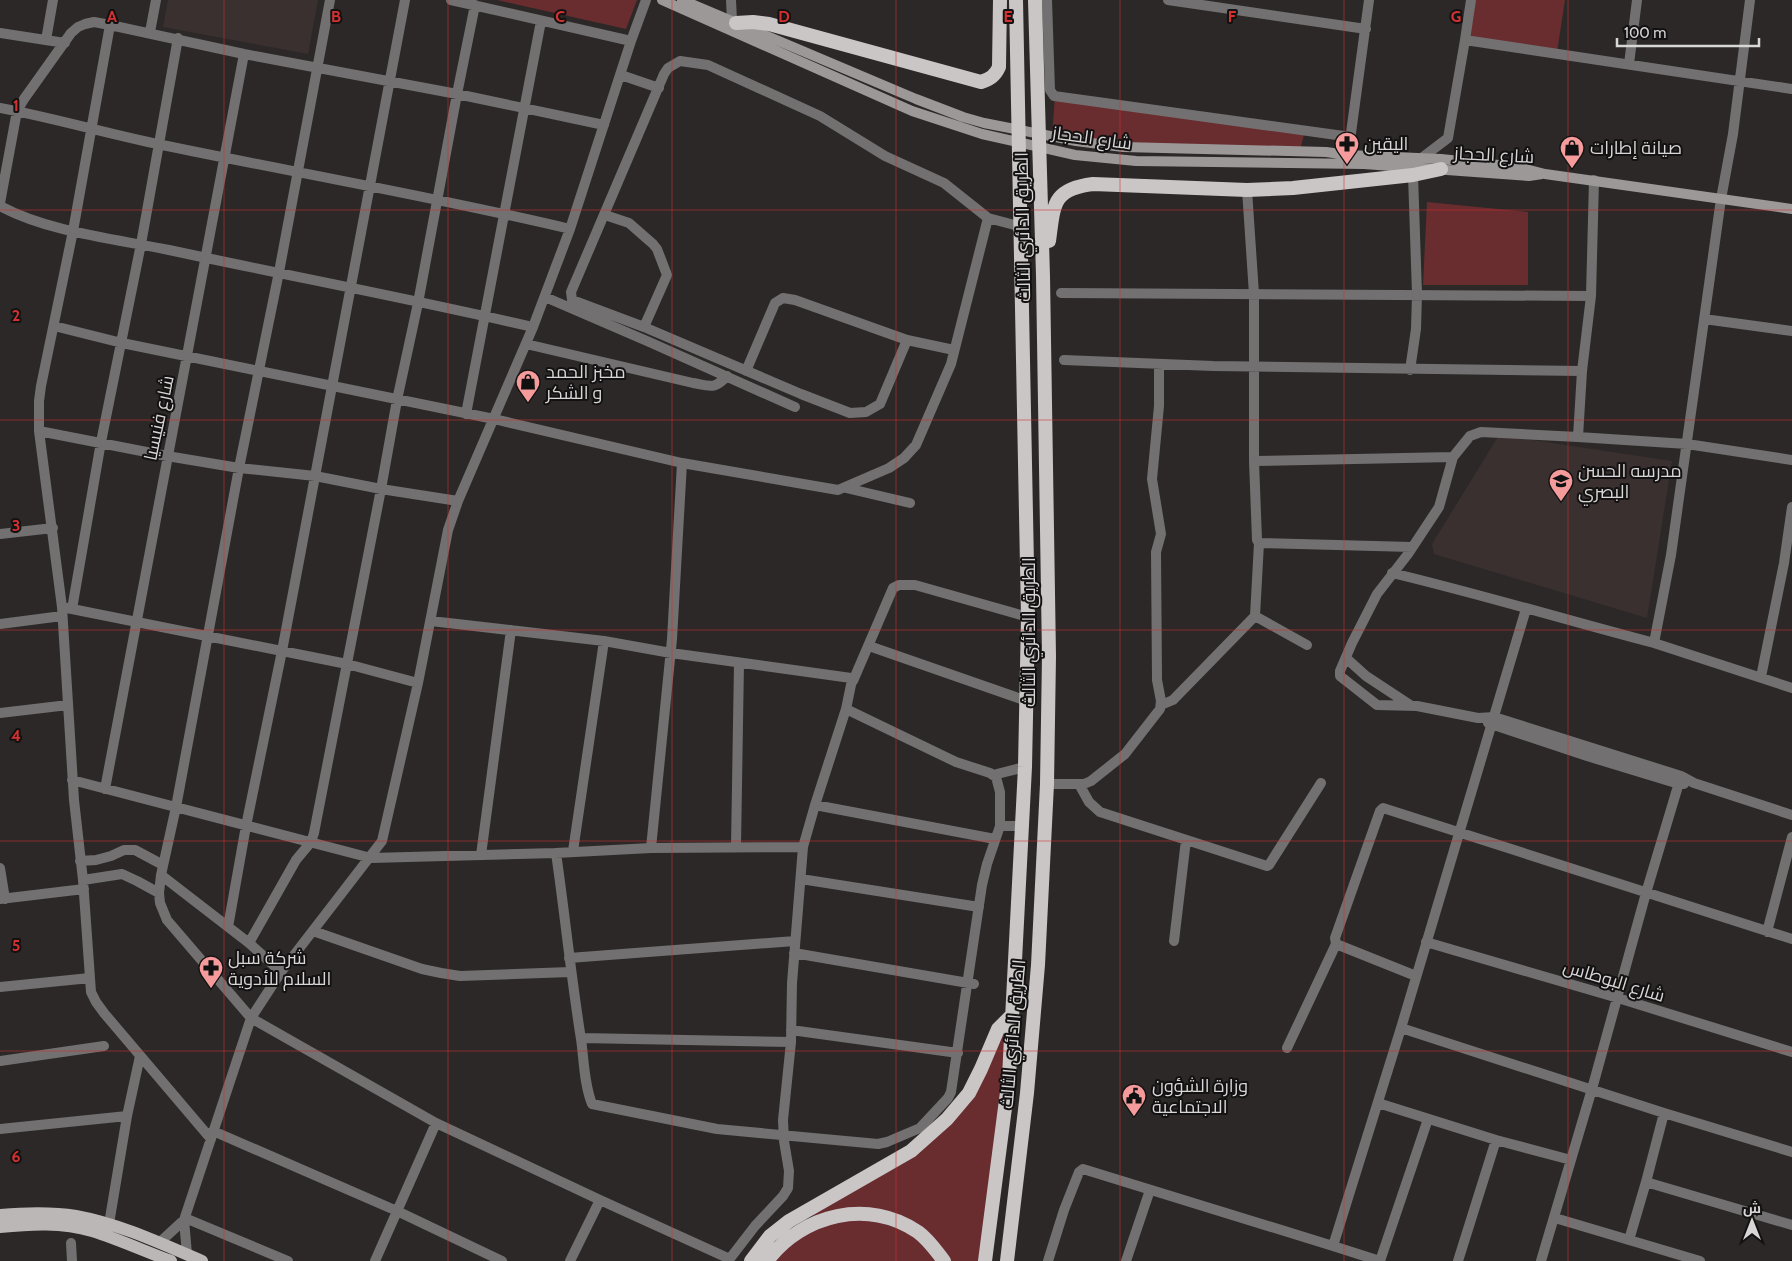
<svg xmlns="http://www.w3.org/2000/svg" width="1792" height="1261" font-family="Cabin,Cairo,sans-serif">
<style>
.built{fill:#3a3030}
.green{fill:#692c2f}
.lines{fill:none;stroke-linecap:round;stroke-linejoin:round}
.minor{stroke:#727070;stroke-width:10}
.secondary{stroke:#9c9898;stroke-width:10}
.primary{stroke:#bcb7b7;stroke-width:12}
.trunk{stroke:#cac6c6;stroke-width:14}
.grid{fill:none;stroke:#d63131;stroke-width:1;stroke-opacity:0.55}
.labels{text-anchor:middle;stroke-width:4;stroke-linejoin:round;paint-order:stroke}
.street-label{font-size:18px;fill:#d8d6d6;stroke:#131111}
.poi-label{font-size:18px;fill:#d8d6d6;stroke:#131111;text-anchor:start}
.grid-label{font-size:16px;text-anchor:middle;font-weight:bold;fill:#d63131;stroke:#131111;stroke-width:4;stroke-linejoin:round;paint-order:stroke}
</style>
<rect width="100%" height="100%" fill="#2c2828"/>
<path class="built" d="M 168,0 L 318,0 L 308,54 L 163,27 Z
M 1499,435 L 1672,461 L 1647,618 L 1434,554 L 1432,544 Z"/>
<path class="green" d="M 497,0 L 637,0 L 626,29 Z
M 1471,0 L 1565,0 L 1557,52 L 1466,40 Z
M 1055,96 L 1305,130 L 1300,151 L 1124,147 L 1052,136 Z
M 1427,202 L 1528,212 L 1528,285 L 1423,285 Z
M 1010,1019 L 983,1261 L 945,1261 L 884,1213 L 819,1220 L 808,1211 L 942,1127 Z
M 858,1215 L 917,1235 L 940,1261 L 770,1261 L 809,1228 Z"/>
<g class="lines">
<path class="minor" d="M 451,0 L 631,41
M 646,0 L 631,41 L 570,229 L 533,327 L 458,501 L 448,530 L 418,683 L 382,841 L 281,972 L 251,1018 L 436,1123 L 600,1200 L 730,1259
M 731,0 L 732,21
M 1047,0 L 1050,90 L 1054,96 L 1351,137
M 1168,0 L 1366,29
M 110,25 L 73,231 L 41,386 L 39,401 L 39,431 L 62,607 L 74,800 L 83,880 L 91,992 L 96,1002 L 104,1013 L 211,1139
M 150,32 L 156,0
M 0,33 L 65,43
M 46,40 L 53,0
M 1465,40 L 1792,89
M 1629,64 L 1637,0
M 621,75 L 659,88
M 0,108 C 54,118 108,134 162,145 C 298,173 435,197 570,229
M 1348,155 L 1369,0
M 1423,157 L 1448,138 L 1465,40 L 1471,0
M 1594,180 L 1591,296 L 1582,371 L 1578,437 L 1687,444 L 1792,460
M 0,203 L 17,111 L 24,99 L 71,33 L 78,27 L 85,24 L 94,22 L 110,25 L 244,54 L 457,94 L 604,125
M 0,206 C 48,232 116,239 169,250 C 290,276 412,299 533,327
M 605,215 L 629,223 L 653,244 L 657,249 L 667,275 L 644,327
M 1061,293 L 1591,296
M 545,297 L 647,341 L 795,407
M 1704,319 L 1792,331
M 54,326 L 122,343 L 494,419 L 682,463 L 838,490 L 889,468 L 904,458 L 916,445 L 951,364 L 988,218
M 907,340 L 880,404 L 866,412 L 850,413 L 801,394 L 644,327 L 572,300 L 571,292 L 664,74 L 668,68 L 680,61 L 708,65 L 820,116 L 885,156 L 944,183 L 988,218 L 1022,227
M 526,344 L 693,383 C 710,386 714,390 727,376
M 1064,360 L 1213,366 L 1582,371
M 1410,370 L 1416,329 L 1417,294 L 1413,175
M 746,371 L 775,303 L 783,298 L 795,300 L 907,340 L 954,350
M 466,414 L 541,21
M 39,431 L 167,456 L 239,468 L 315,476 L 381,489 L 458,501
M 1453,457 L 1439,507 L 1408,554 L 1377,594 L 1352,643 L 1340,671 L 1340,676 L 1377,705 L 1417,706 L 1478,718 L 1494,717 L 1681,776 L 1694,783 L 1792,815
M 1254,461 L 1453,457 L 1470,436 L 1481,432 L 1578,437
M 846,488 L 910,503
M 0,534 L 53,528
M 1259,543 L 1412,547
M 1392,573 C 1480,594 1566,620 1654,643 L 1671,555 L 1721,199 L 1733,134 L 1750,0
M 67,608 L 347,664 L 418,683
M 72,609 L 101,442 L 141,244 L 178,38
M 1255,616 L 1307,645
M 431,621 L 604,641 L 671,653 L 851,678 L 852,680 L 846,709 L 815,805 L 803,847 L 792,983 L 791,1042 L 783,1120 L 784,1141 L 789,1171 L 788,1188 L 783,1196 L 755,1226 L 728,1261
M 0,624 L 62,616
M 1654,643 L 1792,688
M 869,646 L 1027,701
M 1346,658 L 1366,676 L 1410,705
M 1761,677 L 1784,563 L 1792,507
M 853,681 L 893,588 L 899,585 L 915,585 L 1028,617
M 1161,705 L 1173,700 L 1255,616 L 1259,543 L 1257,540 L 1254,461 L 1254,294 L 1247,190
M 0,713 L 68,705
M 1488,723 L 1587,756 L 1679,784 L 1684,784
M 993,775 L 1025,767
M 72,780 L 371,858 L 556,853 L 651,848 L 803,847
M 1047,784 L 1084,784 L 1091,781 L 1125,754 L 1160,709 L 1161,701 L 1157,680 L 1156,552 L 1161,534 L 1152,479 L 1159,406 L 1159,364
M 1079,784 L 1089,802 L 1100,812 L 1267,866 L 1269,865 L 1321,783
M 105,789 C 152,544 199,299 244,54
M 815,805 L 995,839
M 1000,826 L 1022,826
M 736,846 L 739,663
M 651,848 L 672,639 L 682,463
M 573,851 L 604,641
M 556,853 C 565,915 571,977 581,1039 C 584,1060 584,1084 592,1104 L 717,1129 L 878,1144 L 887,1142 L 920,1128 L 948,1098 L 951,1092 L 982,885 L 987,864 L 1000,826 L 1000,792 L 996,777 L 990,773 L 956,762 L 846,709
M 481,855 L 511,630
M 80,861 L 96,860 L 111,856 L 124,850 L 135,850 L 163,865
M 0,868 L 5,899
M 161,875 L 249,943 L 281,972
M 801,879 L 979,907
M 83,880 L 122,874 L 137,881 L 159,893
M 0,899 L 84,889
M 228,927 L 246,826 L 282,651 L 405,0
M 313,931 L 422,969 L 441,973 L 460,976 L 570,972
M 1767,932 L 1792,837
M 1174,941 L 1186,840
M 1426,942 L 1618,998 L 1792,1052
M 249,943 L 296,860 L 311,842 L 314,833 L 381,489 L 397,400 L 418,303 L 457,94 L 475,5
M 794,953 L 974,984
M 569,958 L 795,941
M 1416,976 L 1336,944 L 1335,938 L 1380,811 L 1383,808 L 1792,939
M 0,987 L 90,978
M 1401,1028 L 1664,1113 L 1792,1152
M 791,1030 L 958,1053
M 581,1038 L 791,1042
M 1287,1048 L 1336,944
M 0,1061 L 104,1046
M 1378,1103 L 1496,1140 L 1571,1160
M 1664,1113 L 1646,1182 L 1792,1225
M 0,1129 L 127,1116
M 213,1131 L 397,1211 L 502,1261
M 185,1218 L 288,1261
M 1555,1218 L 1700,1261
M 109,1224 L 127,1116 L 140,1056
M 1629,1240 L 1646,1182
M 71,1243 L 72,1261
M 159,1243 L 184,1220
M 187,1254 L 184,1220 L 251,1018 L 167,920 L 160,903 L 159,893 L 161,875 L 176,807 L 239,468 L 279,272 L 330,0
M 375,1261 L 436,1123
M 570,1261 L 600,1200
M 1048,1261 L 1064,1210 L 1079,1172 L 1083,1169 L 1333,1246
M 1126,1261 L 1150,1190
M 1380,1261 L 1333,1246 L 1401,1028 L 1526,609
M 1380,1261 L 1428,1119
M 1458,1261 L 1496,1140
M 1541,1261 L 1592,1089 L 1646,893 L 1681,776"/>
<path class="secondary" d="M 662,0 L 912,111 L 982,134 L 1075,155 L 1136,161 L 1364,164 L 1529,176 L 1542,174
M 682,0 L 916,99 L 963,117 L 984,123 L 1076,141 L 1123,147 L 1326,152 L 1348,155 L 1441,159 L 1518,167 L 1545,174 L 1792,209"/>
<path class="primary" d="M 0,1215 C 25,1213 51,1212 76,1216 C 120,1224 162,1244 202,1261
M 0,1227 C 30,1224 62,1222 92,1231 C 118,1239 144,1251 171,1261"/>
<path class="trunk" d="M 736,23 L 753,22 L 769,24 L 981,82 C 990,79 995,76 999,67 L 1000,0
M 1049,241 C 1054,205 1052,189 1093,184 L 1247,190 L 1293,188 L 1413,175 L 1441,169
M 751,1261 L 770,1236 L 789,1221 L 911,1151 L 947,1119 L 969,1093 L 981,1069 L 998,1029 L 1012,1015
M 767,1261 C 802,1214 869,1198 918,1232 C 929,1240 936,1251 944,1261
M 985,1261 L 1009,1077 L 1025,767 L 1028,617 L 1016,0
M 1007,1261 L 1027,1093 L 1038,965 L 1047,784 L 1049,656 L 1043,276 L 1035,0"/>
</g>
<path class="grid" d="M 224,0 L 224,1261M 448,0 L 448,1261M 672,0 L 672,1261M 896,0 L 896,1261M 1120,0 L 1120,1261M 1344,0 L 1344,1261M 1568,0 L 1568,1261M 0,210 L 1792,210M 0,420 L 1792,420M 0,630 L 1792,630M 0,841 L 1792,841M 0,1051 L 1792,1051"/>
<defs>
<symbol id="pharmacy-pin" viewBox="-11 -11 22 30"><path d="M0 17L-7.5 6A9.5 9.5 0 1 1 7.5 6Z" fill="#f59b9c" stroke="#131111"/><path d="M-2-6h4v4h4v4h-4v4h-4v-4h-4v-4h4Z" fill="#111"/></symbol>
<symbol id="shop-pin" viewBox="-11 -11 22 30"><path d="M0 17L-7.5 6A9.5 9.5 0 1 1 7.5 6Z" fill="#f59b9c" stroke="#131111"/><path d="M-5-2.5h2.3a2.7 3.5 0 0 1 5.4 0H5L5.5 6h-11ZM-1.5-2.5h3a1.5 2.3 0 0 0-3 0Z" fill="#111"/></symbol>
<symbol id="school-pin" viewBox="-11 -11 22 30"><path d="M0 17L-7.5 6A9.5 9.5 0 1 1 7.5 6Z" fill="#f59b9c" stroke="#131111"/><path d="M0-5L7-2L0 1L-7-2ZM-4 1L0 2.5L4 1V4Q0 6-4 4Z" fill="#111"/></symbol>
<symbol id="civic-pin" viewBox="-11 -11 22 30"><path d="M0 17L-7.5 6A9.5 9.5 0 1 1 7.5 6Z" fill="#f59b9c" stroke="#131111"/><path d="M-.6-6.5H3V-4.5H.6V-3L4-1V1h2V6H-6V1h2V-1L-.6-3ZM-1.2 2.5V6h2.4V2.5Z" fill="#111"/></symbol>
</defs>
<g fill-rule="evenodd">
<use href="#pharmacy-pin" x="1333" y="130" width="28" height="38"/>
<use href="#shop-pin" x="1558" y="134" width="28" height="38"/>
<use href="#shop-pin" x="514" y="368" width="28" height="38"/>
<use href="#school-pin" x="1547" y="467" width="28" height="38"/>
<use href="#pharmacy-pin" x="197" y="954" width="28" height="38"/>
<use href="#civic-pin" x="1120" y="1082" width="28" height="38"/>
</g>
<g class="labels">
<g class="street-label">
<text transform="translate(1092 138) rotate(8)" y="6">شارع الحجاز</text>
<text transform="translate(1494 155) rotate(3)" y="6">شارع الحجاز</text>
<text transform="translate(1023 227) rotate(-91)" y="6">الطريق الدائري الثالث</text>
<text transform="translate(159 418) rotate(-78)" y="6">شارع فنيسيا</text>
<text transform="translate(1029 632) rotate(-90)" y="6">الطريق الدائري الثالث</text>
<text transform="translate(1614 981) rotate(17)" y="6">شارع البوطاس</text>
<text transform="translate(1013 1034) rotate(-85)" y="6">الطريق الدائري الثالث</text>
</g>
<g class="poi-label">
<text x="1364" y="150">اليقين</text>
<text x="1590" y="154">صيانة إطارات</text>
<text x="546" y="378">مخبز الحمد<tspan x="546" dy="21">و الشكر</tspan></text>
<text x="1578" y="477">مدرسه الحسن<tspan x="1578" dy="21">البصري</tspan></text>
<text x="228" y="964">شركة سبل<tspan x="228" dy="21">السلام للأدوية</tspan></text>
<text x="1152" y="1092">وزارة الشؤون<tspan x="1152" dy="21">الاجتماعية</tspan></text>
</g>
</g>
<g class="grid-label">
<text x="112" y="22">A</text>
<text x="336" y="22">B</text>
<text x="560" y="22">C</text>
<text x="784" y="22">D</text>
<text x="1008" y="22">E</text>
<text x="1232" y="22">F</text>
<text x="1456" y="22">G</text>
<text x="16" y="111">1</text>
<text x="16" y="321">2</text>
<text x="16" y="531">3</text>
<text x="16" y="741">4</text>
<text x="16" y="951">5</text>
<text x="16" y="1162">6</text>
</g>
<g transform="translate(1752 1221)" stroke="#131111" stroke-width="4" paint-order="stroke">
<path d="M0-4L9 19L0 12L-9 19Z" fill="#d8d6d6"/>
<text y="-8" font-size="14" font-weight="bold" text-anchor="middle" fill="#d8d6d6">ش</text>
</g>
<path d="M1617 38v8h142v-8" fill="none" stroke="#d8d6d6" stroke-width="2.5"/>
<text x="1624" y="38" font-size="15" fill="#d8d6d6" stroke="#131111" stroke-width="4" paint-order="stroke">100 m</text>
</svg>
